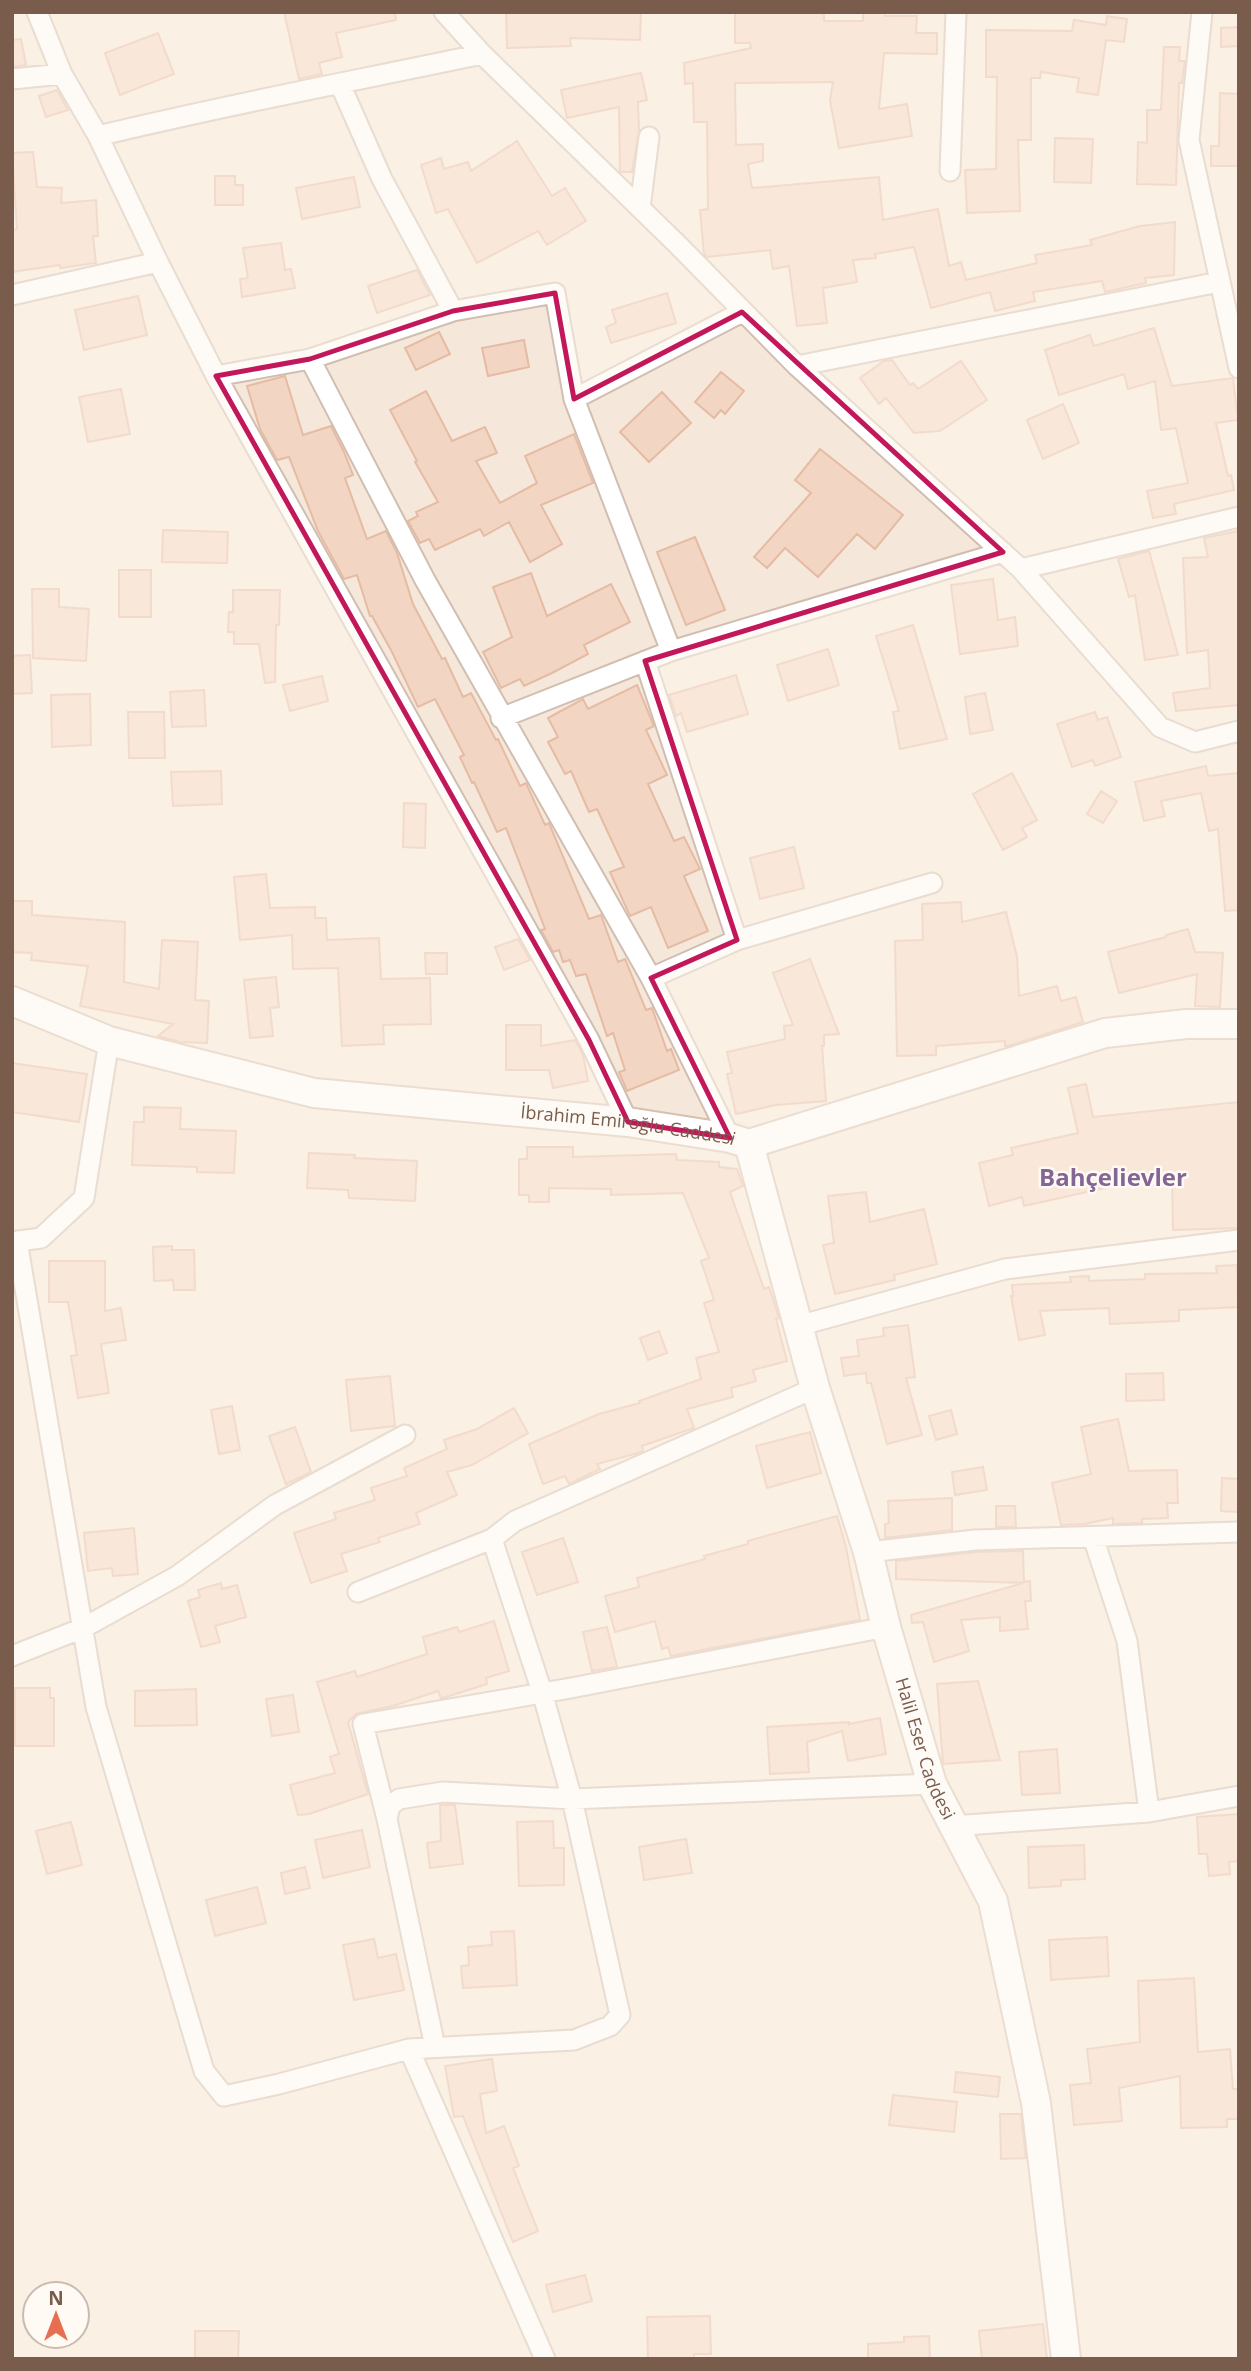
<svg xmlns="http://www.w3.org/2000/svg" width="1251" height="2371" font-family="'Open Sans',sans-serif">
<style>
.residential{fill:#f5e8da;fill-rule:evenodd}
.building{fill:#f3d5c3;stroke:#e6bba3;stroke-width:2}
.lines{fill:none;stroke-linecap:round;stroke-linejoin:round}
.street-casing{stroke:#d1beb0;stroke-width:23}
.secondary-casing{stroke:#d6c0b0;stroke-width:32}
.street{stroke:#fff;stroke-width:19}
.secondary{stroke:#fff;stroke-width:28}
.marked{fill:none;stroke:#c2185b;stroke-width:5;stroke-linejoin:round}
.labels{text-anchor:middle;stroke-width:5;stroke-linejoin:round;paint-order:stroke}
.street-label{font-size:18px;fill:#7a5c4d;stroke:#fffaf3}
.district-label{font-size:24px;font-weight:bold;fill:#846695;stroke:#fffaf3}
</style>
<rect width="100%" height="100%" fill="#fdf6ec"/>
<path class="residential" d="M 12,12 L 1239,12 L 1239,2359 L 12,2359 ZM 35,2294 L 77,2294 L 77,2336 L 35,2336 Z"/>
<path class="building" d="M 284,12 L 395,12 L 396,20 L 336,33 L 342,57 L 319,63 L 322,74 L 299,79 Z
M 506,12 L 641,12 L 640,40 L 570,38 L 571,46 L 507,48 Z
M 735,12 L 824,12 L 824,21 L 863,21 L 863,12 L 885,12 L 885,16 L 917,16 L 916,33 L 937,33 L 937,54 L 884,53 L 879,109 L 907,104 L 912,136 L 839,148 L 830,101 L 833,82 L 735,83 L 736,145 L 763,144 L 763,161 L 748,164 L 752,188 L 879,177 L 883,220 L 938,209 L 949,266 L 961,262 L 966,280 L 1037,263 L 1035,255 L 1092,245 L 1090,240 L 1140,226 L 1175,222 L 1174,275 L 1145,278 L 1146,283 L 1105,292 L 1102,281 L 1033,292 L 1035,301 L 995,311 L 990,292 L 931,308 L 914,247 L 875,254 L 876,258 L 853,260 L 857,282 L 823,288 L 827,323 L 797,326 L 789,266 L 773,269 L 770,250 L 707,257 L 704,254 L 700,210 L 708,209 L 707,122 L 694,122 L 693,83 L 685,84 L 684,63 L 751,48 L 750,43 L 735,43 Z
M 1107,16 L 1127,19 L 1124,42 L 1106,40 L 1098,95 L 1077,92 L 1079,78 L 1041,72 L 1040,78 L 1031,78 L 1031,140 L 1018,140 L 1020,211 L 967,213 L 965,170 L 996,169 L 997,77 L 986,77 L 986,30 L 1072,31 L 1074,20 L 1106,25 Z
M 1239,27 L 1239,46 L 1221,47 L 1221,28 Z
M 158,33 L 174,74 L 120,95 L 105,53 Z
M 21,39 L 26,65 L 12,67 L 12,40 Z
M 1164,47 L 1180,47 L 1179,61 L 1185,61 L 1182,83 L 1179,83 L 1176,185 L 1137,184 L 1138,142 L 1147,143 L 1147,110 L 1161,110 Z
M 641,73 L 647,100 L 638,102 L 639,131 L 632,172 L 620,172 L 619,107 L 567,118 L 561,90 Z
M 57,90 L 68,110 L 46,117 L 39,96 Z
M 1220,93 L 1239,94 L 1239,166 L 1211,166 L 1211,146 L 1219,146 Z
M 1055,138 L 1093,139 L 1091,183 L 1054,182 Z
M 517,141 L 552,196 L 565,188 L 586,221 L 547,245 L 538,231 L 477,263 L 448,209 L 436,213 L 421,165 L 441,158 L 444,169 L 468,162 L 471,171 Z
M 33,152 L 37,187 L 62,188 L 61,203 L 96,200 L 98,236 L 93,236 L 96,263 L 60,268 L 60,265 L 12,272 L 12,230 L 17,229 L 12,153 Z
M 215,176 L 235,176 L 235,185 L 243,185 L 243,205 L 215,205 Z
M 354,177 L 360,207 L 302,219 L 296,188 Z
M 281,243 L 285,270 L 291,269 L 295,288 L 242,297 L 240,279 L 248,278 L 243,248 Z
M 417,270 L 430,295 L 377,313 L 368,286 Z
M 667,293 L 676,323 L 611,343 L 606,327 L 616,323 L 612,310 Z
M 138,296 L 147,335 L 84,350 L 75,310 Z
M 1154,328 L 1172,386 L 1233,378 L 1238,420 L 1216,423 L 1228,476 L 1231,475 L 1234,490 L 1174,504 L 1176,514 L 1153,518 L 1147,491 L 1188,483 L 1176,428 L 1161,430 L 1155,381 L 1128,389 L 1124,374 L 1059,395 L 1045,350 L 1090,335 L 1094,346 Z
M 439,332 L 450,354 L 416,370 L 405,348 Z
M 524,340 L 529,367 L 488,376 L 482,348 Z
M 892,360 L 910,385 L 913,383 L 918,389 L 961,361 L 987,400 L 940,431 L 914,433 L 886,398 L 879,404 L 860,378 L 884,361 Z
M 721,372 L 744,391 L 725,414 L 721,410 L 714,418 L 695,402 Z
M 285,376 L 303,435 L 331,426 L 344,452 L 353,475 L 345,478 L 367,539 L 386,531 L 397,553 L 413,604 L 442,659 L 445,658 L 463,697 L 471,693 L 496,740 L 498,739 L 520,786 L 526,783 L 545,825 L 549,823 L 589,919 L 601,915 L 618,962 L 625,959 L 646,1010 L 652,1008 L 667,1051 L 671,1049 L 679,1070 L 627,1091 L 619,1072 L 625,1070 L 613,1033 L 607,1036 L 586,974 L 576,976 L 570,960 L 563,962 L 559,950 L 553,952 L 541,930 L 545,929 L 506,828 L 497,832 L 474,782 L 472,783 L 460,757 L 464,755 L 435,699 L 418,707 L 392,652 L 372,616 L 370,616 L 357,575 L 344,579 L 318,531 L 289,457 L 277,460 L 260,429 L 247,386 Z
M 121,389 L 130,434 L 88,442 L 79,397 Z
M 426,391 L 452,441 L 485,427 L 497,453 L 476,461 L 500,503 L 537,483 L 525,456 L 574,434 L 593,483 L 541,505 L 562,544 L 530,562 L 509,522 L 484,536 L 480,529 L 435,550 L 429,539 L 420,543 L 408,521 L 418,516 L 416,512 L 438,502 L 415,462 L 417,461 L 390,410 Z
M 662,392 L 691,423 L 649,462 L 620,432 Z
M 1063,404 L 1079,443 L 1043,459 L 1027,420 Z
M 820,449 L 903,515 L 875,549 L 857,534 L 818,577 L 785,548 L 767,568 L 754,557 L 811,493 L 795,480 Z
M 163,530 L 228,532 L 227,563 L 162,562 Z
M 1239,531 L 1239,705 L 1176,711 L 1173,693 L 1210,688 L 1208,650 L 1187,653 L 1183,558 L 1208,557 L 1204,538 Z
M 695,537 L 725,610 L 686,625 L 657,552 Z
M 1149,551 L 1178,655 L 1145,660 L 1135,595 L 1129,597 L 1118,559 Z
M 119,570 L 151,570 L 151,617 L 119,617 Z
M 531,573 L 547,616 L 611,584 L 630,622 L 584,645 L 588,654 L 552,673 L 524,686 L 520,679 L 501,688 L 483,652 L 512,637 L 493,587 Z
M 993,579 L 998,620 L 1015,617 L 1018,646 L 960,654 L 951,585 Z
M 32,589 L 59,589 L 59,607 L 89,609 L 86,661 L 33,658 Z
M 233,590 L 280,590 L 279,625 L 276,625 L 275,682 L 265,683 L 259,644 L 234,644 L 234,632 L 228,632 L 229,612 L 233,612 Z
M 913,625 L 947,739 L 900,749 L 893,712 L 899,711 L 876,636 Z
M 828,649 L 839,685 L 788,701 L 777,665 Z
M 30,655 L 32,693 L 12,694 L 12,656 Z
M 736,675 L 748,714 L 687,732 L 681,713 L 676,716 L 669,695 Z
M 322,676 L 328,701 L 290,711 L 283,685 Z
M 637,685 L 654,726 L 646,730 L 667,775 L 648,784 L 674,841 L 684,837 L 700,869 L 684,876 L 708,931 L 668,948 L 651,907 L 630,916 L 610,872 L 624,867 L 597,809 L 589,812 L 571,771 L 565,774 L 548,742 L 558,737 L 548,718 L 583,699 L 588,709 Z
M 204,690 L 206,726 L 172,727 L 170,692 Z
M 985,693 L 993,730 L 970,734 L 965,697 Z
M 85,694 L 90,694 L 91,745 L 52,747 L 51,695 Z
M 128,712 L 164,712 L 165,758 L 129,758 Z
M 1095,712 L 1098,720 L 1107,717 L 1121,757 L 1095,766 L 1093,760 L 1072,767 L 1057,724 Z
M 1206,766 L 1208,776 L 1239,773 L 1239,910 L 1225,911 L 1218,829 L 1209,831 L 1201,793 L 1161,801 L 1165,816 L 1144,821 L 1135,782 Z
M 221,771 L 222,804 L 173,806 L 171,772 Z
M 1012,773 L 1037,820 L 1022,828 L 1027,837 L 1003,850 L 973,794 Z
M 1101,791 L 1117,801 L 1103,823 L 1087,814 Z
M 404,803 L 426,804 L 425,848 L 403,847 Z
M 794,847 L 804,888 L 760,899 L 750,858 Z
M 266,874 L 270,908 L 315,907 L 315,918 L 326,918 L 327,940 L 379,938 L 381,979 L 430,978 L 431,1024 L 383,1025 L 384,1044 L 342,1046 L 338,968 L 293,969 L 292,935 L 240,940 L 234,877 Z
M 12,901 L 32,901 L 32,915 L 125,922 L 124,982 L 159,989 L 162,940 L 198,942 L 195,1000 L 209,1001 L 207,1043 L 180,1042 L 158,1036 L 173,1024 L 80,1006 L 88,966 L 31,960 L 32,953 L 12,952 Z
M 961,902 L 962,922 L 1006,912 L 1017,957 L 1019,996 L 1057,986 L 1061,1001 L 1076,997 L 1083,1022 L 1008,1046 L 1005,1046 L 1005,1041 L 936,1046 L 936,1055 L 897,1056 L 895,941 L 923,940 L 922,904 Z
M 1188,929 L 1195,952 L 1223,953 L 1220,1007 L 1195,1006 L 1197,974 L 1119,993 L 1108,952 L 1166,937 L 1166,935 Z
M 518,939 L 530,960 L 504,970 L 495,947 Z
M 425,953 L 447,953 L 447,974 L 426,974 Z
M 810,959 L 839,1034 L 824,1035 L 824,1046 L 822,1046 L 826,1101 L 776,1105 L 736,1114 L 727,1074 L 732,1073 L 727,1052 L 785,1039 L 784,1026 L 793,1025 L 773,973 Z
M 276,977 L 279,1007 L 270,1008 L 273,1036 L 250,1038 L 244,980 Z
M 506,1025 L 541,1025 L 541,1046 L 575,1040 L 583,1055 L 588,1081 L 553,1088 L 549,1070 L 506,1070 Z
M 12,1063 L 87,1074 L 79,1122 L 12,1112 Z
M 1086,1084 L 1093,1117 L 1239,1102 L 1239,1228 L 1173,1230 L 1172,1177 L 1108,1184 L 1109,1187 L 1024,1206 L 1022,1197 L 989,1206 L 979,1163 L 1013,1155 L 1011,1148 L 1078,1133 L 1068,1088 Z
M 144,1107 L 181,1108 L 180,1129 L 236,1131 L 234,1173 L 197,1172 L 197,1167 L 132,1165 L 134,1122 L 144,1122 Z
M 527,1147 L 573,1147 L 573,1157 L 676,1154 L 677,1160 L 719,1162 L 719,1167 L 737,1169 L 743,1186 L 730,1192 L 764,1289 L 769,1287 L 779,1318 L 776,1319 L 787,1361 L 753,1370 L 756,1381 L 731,1388 L 733,1397 L 687,1409 L 694,1428 L 642,1446 L 643,1451 L 638,1453 L 597,1464 L 600,1469 L 569,1484 L 565,1476 L 543,1484 L 529,1444 L 599,1414 L 640,1403 L 639,1401 L 701,1379 L 696,1358 L 719,1352 L 704,1303 L 714,1300 L 701,1261 L 709,1258 L 683,1193 L 611,1195 L 611,1189 L 549,1188 L 549,1202 L 529,1202 L 529,1195 L 519,1195 L 519,1159 L 527,1159 Z
M 309,1153 L 355,1155 L 354,1158 L 417,1161 L 415,1201 L 349,1198 L 348,1190 L 307,1188 Z
M 866,1192 L 870,1222 L 924,1209 L 937,1264 L 894,1275 L 895,1280 L 835,1294 L 823,1245 L 834,1243 L 828,1196 Z
M 172,1246 L 172,1250 L 194,1250 L 195,1290 L 174,1290 L 173,1280 L 154,1281 L 153,1247 Z
M 49,1261 L 105,1261 L 105,1311 L 121,1308 L 126,1340 L 101,1344 L 109,1393 L 78,1398 L 71,1356 L 77,1355 L 68,1302 L 49,1302 Z
M 1237,1265 L 1238,1307 L 1179,1310 L 1179,1321 L 1110,1324 L 1109,1308 L 1040,1311 L 1045,1335 L 1019,1340 L 1011,1296 L 1013,1296 L 1012,1285 L 1071,1282 L 1070,1277 L 1089,1276 L 1089,1281 L 1145,1279 L 1145,1274 L 1217,1273 L 1216,1266 Z
M 908,1325 L 915,1377 L 906,1378 L 922,1435 L 887,1444 L 871,1383 L 867,1383 L 866,1373 L 844,1376 L 841,1358 L 859,1356 L 857,1340 L 884,1336 L 883,1328 Z
M 659,1331 L 667,1353 L 648,1360 L 640,1338 Z
M 1163,1373 L 1164,1400 L 1126,1401 L 1126,1374 Z
M 390,1376 L 395,1426 L 351,1431 L 346,1380 Z
M 232,1406 L 240,1450 L 219,1454 L 211,1410 Z
M 514,1408 L 528,1433 L 472,1465 L 447,1472 L 457,1495 L 416,1513 L 420,1524 L 378,1538 L 380,1542 L 341,1554 L 347,1571 L 311,1583 L 294,1533 L 336,1519 L 334,1513 L 375,1500 L 371,1488 L 407,1476 L 404,1468 L 447,1449 L 444,1440 L 477,1429 Z
M 951,1410 L 957,1434 L 936,1440 L 929,1416 Z
M 1118,1419 L 1129,1471 L 1177,1470 L 1178,1503 L 1167,1503 L 1168,1518 L 1142,1519 L 1142,1523 L 1113,1524 L 1113,1518 L 1085,1524 L 1061,1525 L 1052,1483 L 1091,1474 L 1081,1427 Z
M 295,1427 L 311,1472 L 286,1484 L 269,1436 Z
M 810,1432 L 821,1473 L 767,1488 L 756,1446 Z
M 983,1467 L 987,1490 L 955,1495 L 952,1472 Z
M 1222,1478 L 1239,1479 L 1239,1512 L 1221,1511 Z
M 952,1498 L 952,1530 L 885,1538 L 885,1524 L 889,1523 L 888,1501 Z
M 996,1506 L 1015,1506 L 1016,1527 L 996,1527 Z
M 837,1516 L 846,1547 L 860,1620 L 671,1656 L 668,1647 L 662,1649 L 655,1621 L 615,1632 L 605,1596 L 639,1587 L 637,1578 L 705,1559 L 704,1556 L 748,1544 L 748,1541 Z
M 134,1528 L 138,1574 L 113,1576 L 112,1568 L 88,1571 L 84,1533 Z
M 563,1538 L 578,1582 L 537,1595 L 522,1552 Z
M 1023,1551 L 1024,1582 L 1030,1581 L 1031,1601 L 1025,1601 L 1028,1629 L 1000,1631 L 1000,1617 L 961,1620 L 969,1651 L 934,1662 L 923,1622 L 912,1623 L 911,1615 L 1023,1583 L 896,1579 L 896,1561 L 976,1552 Z
M 221,1583 L 222,1589 L 237,1585 L 246,1617 L 215,1626 L 220,1642 L 201,1647 L 188,1601 L 200,1597 L 198,1590 Z
M 494,1621 L 509,1671 L 486,1678 L 487,1684 L 443,1698 L 441,1698 L 438,1691 L 393,1706 L 356,1714 L 348,1722 L 368,1794 L 309,1814 L 298,1815 L 290,1785 L 335,1773 L 330,1757 L 339,1754 L 317,1682 L 355,1671 L 357,1677 L 427,1654 L 423,1637 L 457,1627 L 459,1632 Z
M 607,1627 L 617,1667 L 592,1671 L 583,1632 Z
M 978,1681 L 1000,1760 L 943,1764 L 937,1684 Z
M 15,1688 L 50,1688 L 50,1698 L 54,1698 L 54,1746 L 15,1746 Z
M 196,1689 L 197,1725 L 135,1726 L 135,1691 Z
M 293,1695 L 299,1732 L 272,1736 L 266,1699 Z
M 880,1718 L 886,1754 L 848,1761 L 842,1731 L 807,1742 L 809,1772 L 770,1774 L 767,1727 L 849,1722 L 849,1724 Z
M 1057,1749 L 1060,1793 L 1022,1795 L 1019,1752 Z
M 440,1805 L 455,1805 L 463,1864 L 430,1868 L 427,1843 L 441,1841 Z
M 1239,1814 L 1239,1861 L 1229,1862 L 1230,1874 L 1209,1876 L 1207,1854 L 1199,1854 L 1197,1817 Z
M 553,1821 L 554,1848 L 564,1848 L 564,1885 L 519,1886 L 517,1822 Z
M 71,1822 L 82,1865 L 47,1874 L 36,1831 Z
M 362,1830 L 370,1867 L 323,1878 L 315,1840 Z
M 686,1839 L 692,1873 L 644,1880 L 639,1847 Z
M 1084,1845 L 1085,1879 L 1061,1880 L 1061,1886 L 1029,1888 L 1028,1847 Z
M 305,1867 L 310,1888 L 285,1894 L 281,1873 Z
M 257,1887 L 266,1923 L 215,1936 L 206,1900 Z
M 514,1931 L 517,1985 L 463,1988 L 461,1966 L 469,1965 L 468,1947 L 492,1945 L 491,1932 Z
M 1107,1937 L 1109,1976 L 1051,1980 L 1049,1940 Z
M 374,1939 L 378,1958 L 396,1954 L 404,1990 L 354,2000 L 343,1945 Z
M 1194,1978 L 1198,2052 L 1230,2049 L 1233,2089 L 1239,2089 L 1239,2119 L 1227,2119 L 1227,2127 L 1181,2128 L 1180,2076 L 1119,2088 L 1122,2121 L 1074,2125 L 1070,2085 L 1091,2083 L 1087,2049 L 1140,2042 L 1138,1981 Z
M 492,2059 L 497,2091 L 480,2094 L 486,2133 L 504,2126 L 519,2166 L 513,2168 L 538,2231 L 513,2242 L 463,2116 L 454,2117 L 445,2066 Z
M 956,2072 L 1000,2077 L 998,2097 L 954,2092 Z
M 893,2095 L 957,2102 L 954,2132 L 889,2125 Z
M 1000,2114 L 1021,2114 L 1026,2158 L 1001,2159 Z
M 585,2275 L 592,2301 L 553,2312 L 546,2285 Z
M 710,2316 L 711,2354 L 694,2354 L 694,2359 L 648,2359 L 647,2317 Z
M 1043,2324 L 1047,2359 L 982,2359 L 979,2331 Z
M 195,2331 L 239,2331 L 238,2359 L 195,2359 Z
M 929,2336 L 930,2359 L 868,2359 L 868,2344 L 904,2342 L 904,2337 Z"/>
<g class="lines">
<defs>
<path id="street" d="M 444,12 L 482,54 L 678,245 L 797,366 L 1021,569 L 1160,727 L 1195,742 L 1239,731
M 1202,12 L 1189,140 L 1239,368
M 12,79 L 62,74
M 340,84 L 382,179 L 453,311
M 98,136 C 225,105 354,81 482,54
M 950,171 L 956,12
M 640,208 L 649,137
M 158,262 L 216,376 L 589,1040 L 628,1122
M 12,295 L 158,262 L 98,136 L 62,74 L 37,12
M 310,359 L 425,580 L 651,978 L 730,1138
M 797,366 L 1219,282
M 216,376 L 310,359 L 453,311 L 555,293 L 574,399
M 1021,569 L 1239,517
M 671,651 L 574,399 L 742,312
M 645,661 L 737,940
M 501,718 L 671,651 L 1003,552
M 651,978 L 737,940 L 932,883
M 17,1241 L 96,1707 L 204,2071 L 224,2096 L 279,2084 L 409,2049
M 12,1242 L 41,1238 L 84,1198 L 109,1041
M 798,1326 L 1005,1269 L 1239,1240
M 1093,1537 L 1127,1641 L 1149,1812
M 868,1552 L 975,1540 L 1239,1532
M 358,1592 L 492,1539
M 12,1656 L 83,1628 L 177,1576 L 275,1505 L 405,1435
M 387,1819 L 363,1724 L 571,1688 L 886,1627
M 952,1826 L 1149,1812 L 1239,1796
M 435,2047 L 387,1819 L 390,1806 L 399,1799 L 443,1792 L 572,1799 L 932,1784
M 545,2359 L 409,2049 L 574,2040 L 610,2026 L 620,2015 L 572,1799 L 542,1692 L 492,1539 L 515,1521 L 815,1388"/>
<g id="secondary">
<path id="s1" d="M 12,1001 L 109,1041 L 314,1093 L 628,1122 L 730,1138 L 749,1144 L 1105,1033 L 1186,1024 L 1239,1024"/>
<path id="s2" d="M 749,1144 L 815,1388 L 868,1552 L 886,1627 L 932,1784 L 993,1901 L 1036,2103 L 1066,2359"/>
</g>
</defs>
<use href="#street" class="street-casing"/>
<use href="#secondary" class="secondary-casing"/>
<use href="#street" class="street"/>
<use href="#secondary" class="secondary"/>
</g>
<path d="M0 0H1251V2371H0ZM 555,293 L 574,399 L 742,312 L 1003,552 L 645,661 L 737,940 L 651,978 L 730,1138 L 628,1122 L 589,1040 L 216,376 L 310,359 L 453,311 Z" fill="#fdf6ec" fill-opacity=".55" fill-rule="evenodd"/>
<path class="marked" d="M 555,293 L 574,399 L 742,312 L 1003,552 L 645,661 L 737,940 L 651,978 L 730,1138 L 628,1122 L 589,1040 L 216,376 L 310,359 L 453,311 Z"/>
<g class="labels">
<g class="street-label">
<text dy="6" stroke="none"><textPath href="#s1" startOffset="632">İbrahim Emiroğlu Caddesi</textPath></text>
<text dy="6" stroke="none"><textPath href="#s2" startOffset="630">Halil Eser Caddesi</textPath></text>
</g>
<g class="district-label">
<text x="1113" y="1186">Bahçelievler</text>
</g>
</g>
<rect width="1251" height="2371" fill="none" stroke="#7a5c4d" stroke-width="28"/>
<g transform="translate(56 2315)"><circle r="33" fill="#fffaf3" stroke="#cabbb1" stroke-width="2"/>
<path d="M0-5L12 26L0 18L-12 26Z" fill="#e76f51"/>
<text y="-10" font-size="19" font-weight="bold" text-anchor="middle" fill="#7a5c4d">N</text>
</g>
</svg>
